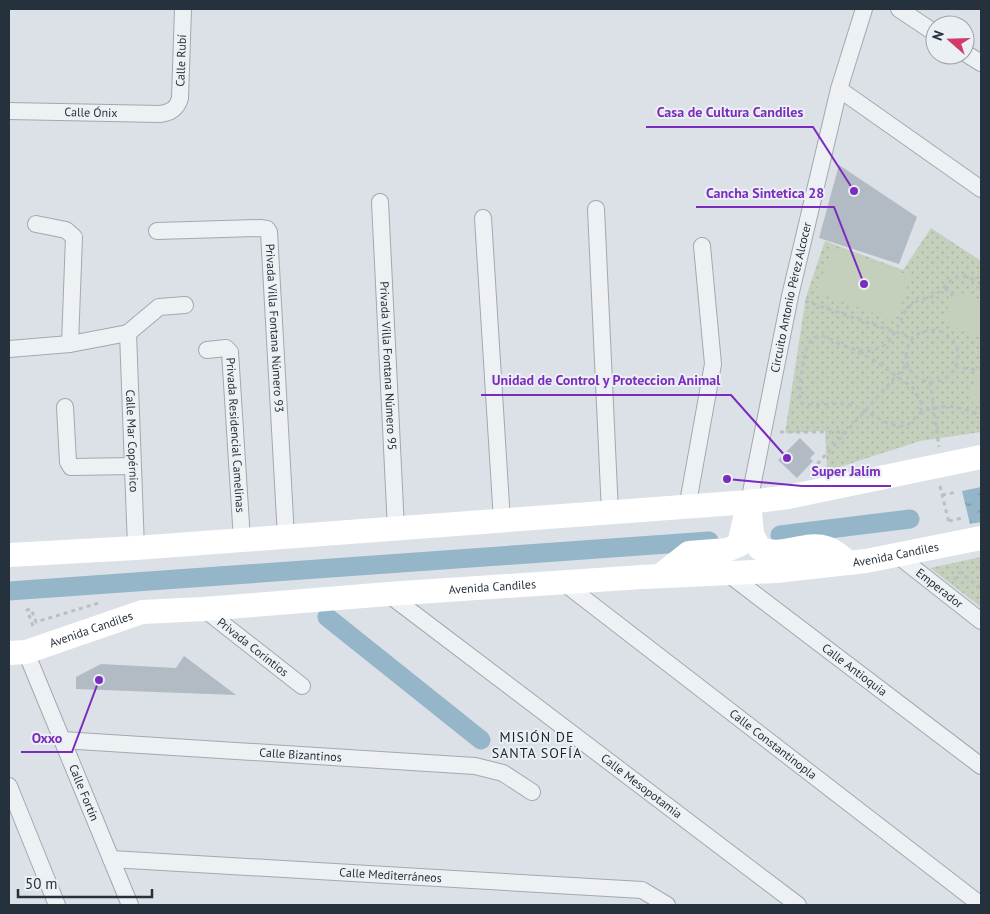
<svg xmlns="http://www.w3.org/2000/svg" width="990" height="914" font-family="'PT Sans',sans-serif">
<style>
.grass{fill:url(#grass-dots)}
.garden{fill:#c4d0bc}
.water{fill:url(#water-ripples)}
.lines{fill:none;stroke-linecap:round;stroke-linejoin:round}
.canal{stroke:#94b6c8;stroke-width:19}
.building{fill:#b2bbc3}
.street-casing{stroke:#a1a9b0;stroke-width:18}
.path{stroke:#babfc4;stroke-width:3;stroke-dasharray:4 4;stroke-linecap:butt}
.street{stroke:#eef1f4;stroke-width:16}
.secondary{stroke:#fff;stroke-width:24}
.labels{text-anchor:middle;stroke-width:4;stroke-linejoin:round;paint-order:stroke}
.street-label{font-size:12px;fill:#25313c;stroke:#eaf0f4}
.neighbourhood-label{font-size:14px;letter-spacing:1px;fill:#17222d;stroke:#eaf0f4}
.leader{fill:none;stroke:#7b2cbf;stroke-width:2}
.callout-dot{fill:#7b2cbf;stroke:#eaf0f4;stroke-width:2}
.callout-label{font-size:14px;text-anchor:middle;font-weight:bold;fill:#7b2cbf;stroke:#eaf0f4;stroke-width:4;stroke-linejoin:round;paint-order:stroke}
</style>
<defs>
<pattern id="grass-dots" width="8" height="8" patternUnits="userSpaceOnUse" patternTransform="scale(1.25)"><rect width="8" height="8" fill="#c4d0bc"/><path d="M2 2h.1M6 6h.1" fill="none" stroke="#a8b3a2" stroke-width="1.8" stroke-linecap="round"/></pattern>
<pattern id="water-ripples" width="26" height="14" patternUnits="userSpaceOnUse" patternTransform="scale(1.25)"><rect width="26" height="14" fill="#94b6c8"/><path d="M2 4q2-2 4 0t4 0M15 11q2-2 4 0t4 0" fill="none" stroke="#7995a4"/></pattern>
</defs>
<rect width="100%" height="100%" fill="#dbe1e6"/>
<path class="grass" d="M 931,228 L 981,261 L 981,432 L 920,441 L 827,471 L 825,431 L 785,433 L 806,297 L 825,241 L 903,270 Z
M 981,557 L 981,607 L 930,568 Z"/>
<path class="garden" d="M 833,247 L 911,276 L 895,321 L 816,292 Z
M 956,290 L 981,302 L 981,338 L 942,321 Z
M 981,369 L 981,408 L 969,400 L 970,390 Z"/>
<path class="water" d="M 981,487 L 981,522 L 970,524 L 962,491 Z"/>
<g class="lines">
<path class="canal" d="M 780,535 L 910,519
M 9,591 L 709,541
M 327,617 L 481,740"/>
</g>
<path class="building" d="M 839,165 L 917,217 L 899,264 L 819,238 Z
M 800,438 L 815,453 L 810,458 L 813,461 L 797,478 L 778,460 Z
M 184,656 L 236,695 L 76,689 L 76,677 L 101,664 L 176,668 Z"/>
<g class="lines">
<defs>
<g id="street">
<path d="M 899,9 L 935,33"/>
<path d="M 965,53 L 981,63"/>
<path d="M 839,89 L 981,189"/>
<path id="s1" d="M 9,111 L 160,114 C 170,113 177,109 180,98 L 183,9"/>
<path id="s2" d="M 380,202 L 396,529"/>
<path d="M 596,209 L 610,513"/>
<path d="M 483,218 L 502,521"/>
<path d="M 36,224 L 66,230 L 74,237 L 70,344"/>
<path id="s3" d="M 157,231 L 260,228 L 267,229 L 269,232 L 286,537"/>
<path id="s4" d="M 128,333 L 136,548"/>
<path d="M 128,333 L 159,307 L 185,305"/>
<path d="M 9,349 L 70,344 L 128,333"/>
<path id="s5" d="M 207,350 L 226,348 L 230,352 L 242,540"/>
<path d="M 65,407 L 68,462 L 71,467 L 133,466"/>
<path id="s6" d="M 749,502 L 790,296 L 839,89 L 864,9"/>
<path d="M 687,508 L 713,364 L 702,246"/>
<path id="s7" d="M 897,555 L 981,621"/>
<path id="s8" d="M 727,573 L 981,766"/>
<path id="s9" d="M 564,583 L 981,905"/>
<path id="s10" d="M 388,594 L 798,905"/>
<path id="s11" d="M 204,609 L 302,686"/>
<path id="s12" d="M 26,652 L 130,905"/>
<path id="s13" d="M 62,740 L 475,766 L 503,773 L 532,792"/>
<path d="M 9,786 L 57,905"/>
<path id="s14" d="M 111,859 L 642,890 L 667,905"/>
</g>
</defs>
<use href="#street" class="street-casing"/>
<path class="path" d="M 981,284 C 975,281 967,275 960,276 C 949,278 943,291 933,296 C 925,300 916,299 909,307 C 896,321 897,344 874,350 C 856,355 837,341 820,335 C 815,337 811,340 808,345 C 804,354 797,395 801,403 C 815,408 835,401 851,405 C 868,410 888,428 904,426 C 912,424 915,416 922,412 C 924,410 930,409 933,409 C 953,403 962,409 981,415
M 945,288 L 953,296
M 805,301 L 913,338
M906 356a26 26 0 1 1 52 0a26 26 0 1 1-52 0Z
M 858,352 L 874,360 L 913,388 L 921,402 L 921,412
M 955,367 L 979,370
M 930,382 L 939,447
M 780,432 L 846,432
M 812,470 L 907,364
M 940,486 L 949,523
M 942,495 L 957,492
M 949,521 L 962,518
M 954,580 L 960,572 L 981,588
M 33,626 L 27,610 L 31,609 L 36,622 L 102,602"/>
<use href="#street" class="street"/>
<g class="secondary">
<path d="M 749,502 L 752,534 L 759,548 C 780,559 805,541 826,548 C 835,550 842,558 849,563"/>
<path d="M 9,555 L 136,548 L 749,502 L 788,497 L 981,457"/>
<path d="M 660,576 L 689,553 L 727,550 L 739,545 L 746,514"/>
<path id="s15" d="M 9,653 L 26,652 L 142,612 L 204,609 L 388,594 L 642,577 L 776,571 L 866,561 L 981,538"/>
</g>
</g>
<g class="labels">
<g class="street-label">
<text dy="4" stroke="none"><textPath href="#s1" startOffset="216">Calle Rubí</textPath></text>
<text dy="4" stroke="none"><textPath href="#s1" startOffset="82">Calle Ónix</textPath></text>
<text dy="4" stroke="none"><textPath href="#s6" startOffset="209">Circuito Antonio Pérez Alcocer</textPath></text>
<text dy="4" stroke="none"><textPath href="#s3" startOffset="210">Privada Villa Fontana Número 93</textPath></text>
<text dy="4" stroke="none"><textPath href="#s2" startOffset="164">Privada Villa Fontana Número 95</textPath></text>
<text dy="4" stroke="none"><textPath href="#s5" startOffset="108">Privada Residencial Camelinas</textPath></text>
<text dy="4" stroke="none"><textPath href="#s4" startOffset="108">Calle Mar Copérnico</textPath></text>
<text dy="4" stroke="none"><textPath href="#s15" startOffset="896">Avenida Candiles</textPath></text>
<text dy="4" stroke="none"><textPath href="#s15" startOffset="491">Avenida Candiles</textPath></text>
<text dy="4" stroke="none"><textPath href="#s7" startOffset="54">Emperador</textPath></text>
<text dy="4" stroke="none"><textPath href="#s15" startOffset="86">Avenida Candiles</textPath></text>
<text dy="4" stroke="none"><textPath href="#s11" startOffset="62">Privada Corintios</textPath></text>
<text dy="4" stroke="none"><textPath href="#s8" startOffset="160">Calle Antioquia</textPath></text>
<text dy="4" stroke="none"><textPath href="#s9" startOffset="264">Calle Constantinopla</textPath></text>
<text dy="4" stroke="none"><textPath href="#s13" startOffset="239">Calle Bizantinos</textPath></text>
<text dy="4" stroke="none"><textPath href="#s10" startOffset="318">Calle Mesopotamia</textPath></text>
<text dy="4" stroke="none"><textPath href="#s12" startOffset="152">Calle Fortín</textPath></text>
<text dy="4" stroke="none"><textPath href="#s14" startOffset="280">Calle Mediterráneos</textPath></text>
</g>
<g class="neighbourhood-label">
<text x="537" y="742">MISIÓN DE<tspan x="537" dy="16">SANTA SOFÍA</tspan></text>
</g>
</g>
<path class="leader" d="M854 191L813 127H646M864 284L834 207H696M787 458L731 395H481M727 479L802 486H891M99 680L72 752H21"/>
<g class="callout-dot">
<circle cx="854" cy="191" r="5"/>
<circle cx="864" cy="284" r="5"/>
<circle cx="787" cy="458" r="5"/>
<circle cx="727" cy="479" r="5"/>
<circle cx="99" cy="680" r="5"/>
</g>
<g class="callout-label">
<text x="730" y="117">Casa de Cultura Candiles</text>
<text x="765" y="198">Cancha Sintetica 28</text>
<text x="606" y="385">Unidad de Control y Proteccion Animal</text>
<text x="846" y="476">Super Jalím</text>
<text x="47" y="743">Oxxo</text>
</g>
<rect width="990" height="914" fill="none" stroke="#25313c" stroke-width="20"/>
<g transform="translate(950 40) rotate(290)"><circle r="24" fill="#eaf0f4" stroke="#9ba4aa"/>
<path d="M0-4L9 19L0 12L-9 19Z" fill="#d13a69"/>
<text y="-8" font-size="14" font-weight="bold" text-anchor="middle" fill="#25313c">N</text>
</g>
<path d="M18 889v8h134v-8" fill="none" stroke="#25313c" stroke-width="2.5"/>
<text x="25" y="889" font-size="15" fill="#25313c" stroke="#eaf0f4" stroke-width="4" paint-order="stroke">50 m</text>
</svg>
